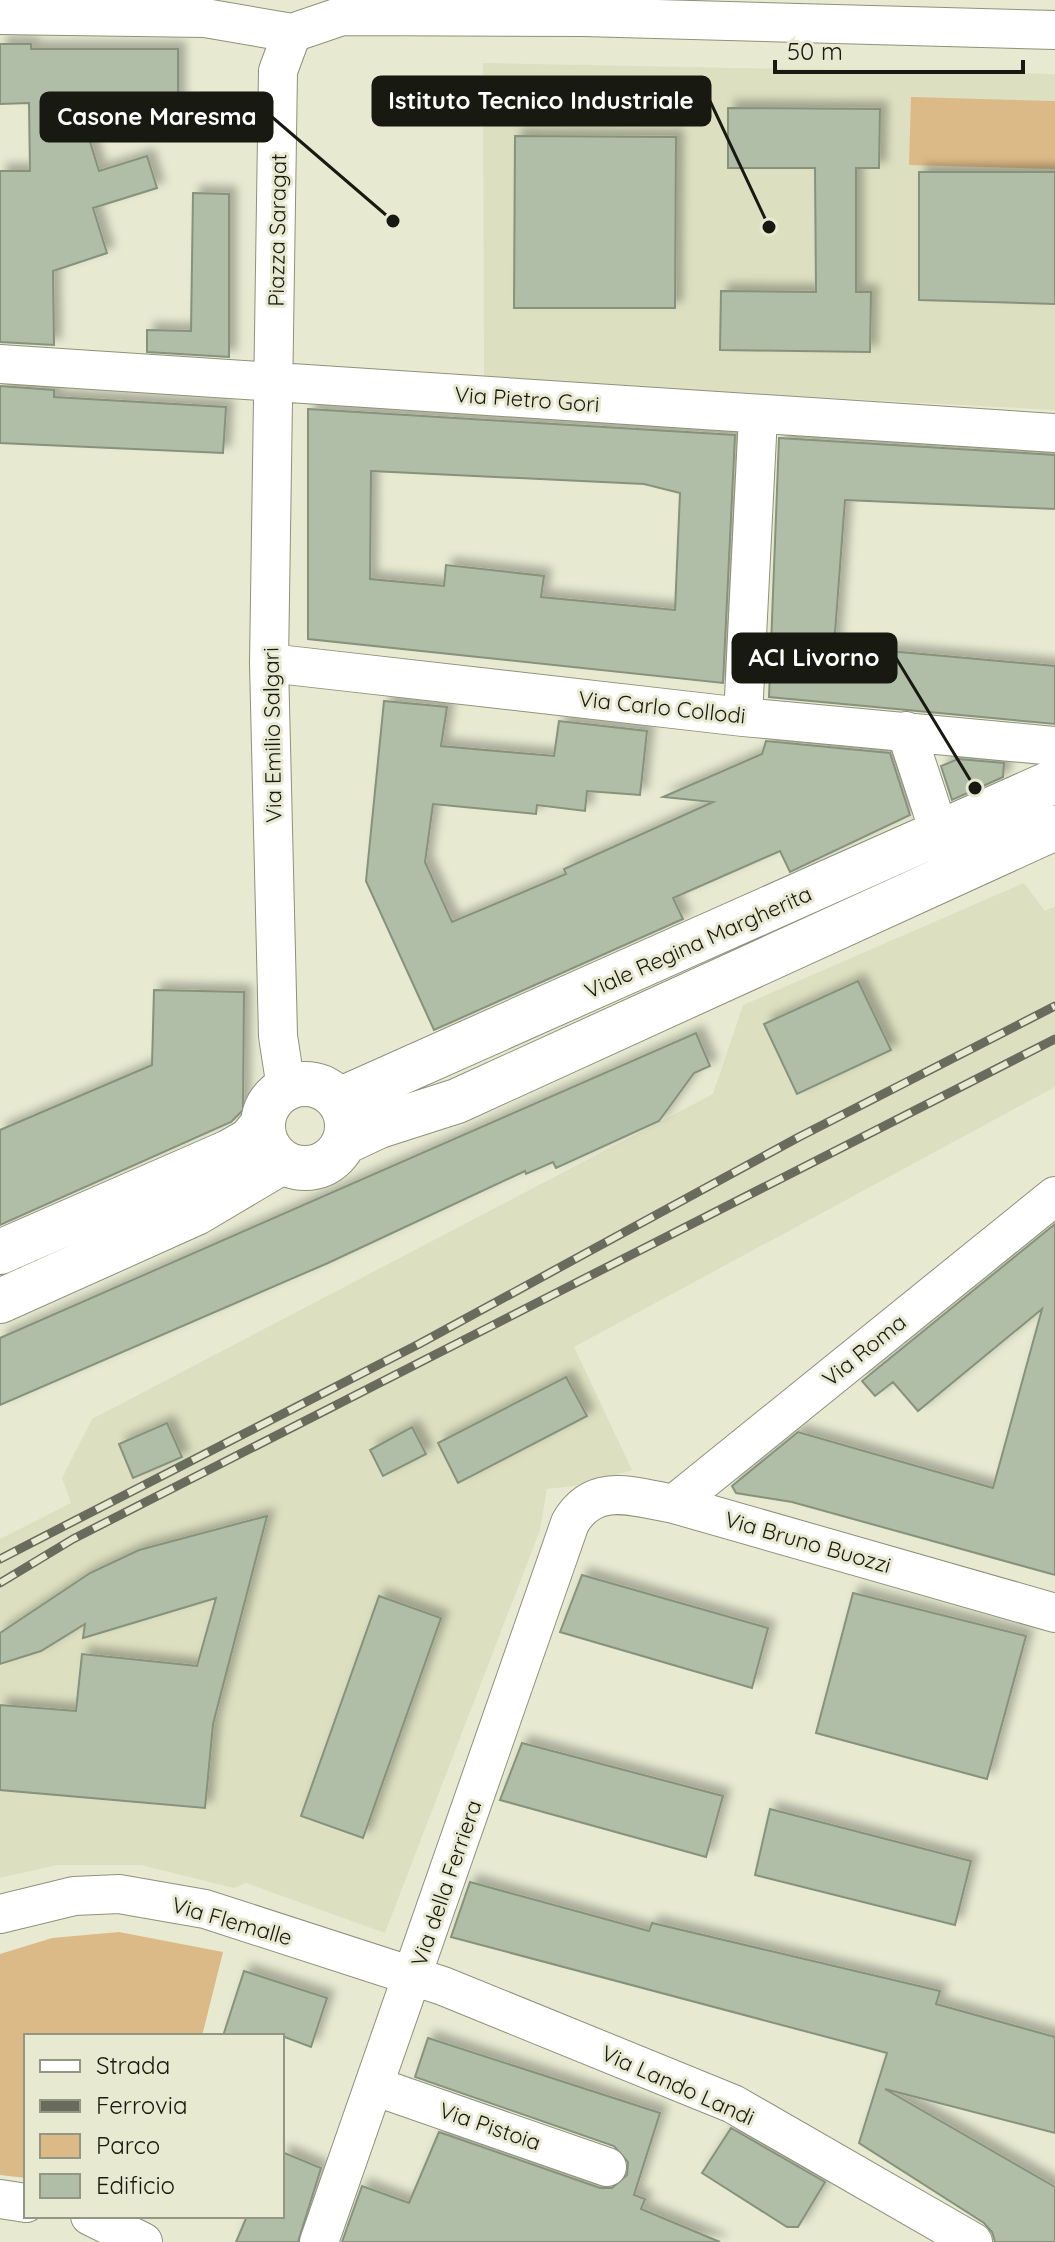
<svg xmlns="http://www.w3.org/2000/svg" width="1055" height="2242" font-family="Quicksand,sans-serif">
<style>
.built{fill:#dce0c0}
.green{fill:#dcba87}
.building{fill:#b0bda7;stroke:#87927d;stroke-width:2;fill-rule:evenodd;filter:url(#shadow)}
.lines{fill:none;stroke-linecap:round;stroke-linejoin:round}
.street-casing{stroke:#8e917a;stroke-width:40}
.secondary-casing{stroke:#8e917a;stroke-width:46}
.street{stroke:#fff;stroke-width:38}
.secondary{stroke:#fff;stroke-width:44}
.rail-casing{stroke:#696b5c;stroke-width:9}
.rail{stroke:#e7ead1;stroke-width:6;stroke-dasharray:18;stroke-linecap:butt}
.labels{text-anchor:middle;stroke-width:6;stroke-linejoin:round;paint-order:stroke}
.street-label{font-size:22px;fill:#181911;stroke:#e7ead1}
.leader{fill:none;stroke:#181911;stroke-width:3}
.callout-dot{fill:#181911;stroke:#e7ead1;stroke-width:3}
.callout{fill:#181911;stroke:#181911;stroke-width:3}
.callout-label{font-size:24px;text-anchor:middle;font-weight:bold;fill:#fff}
</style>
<defs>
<filter id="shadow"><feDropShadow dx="7" dy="-7" stdDeviation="4" flood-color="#0004"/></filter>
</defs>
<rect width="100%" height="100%" fill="#e7ead1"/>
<path class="built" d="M 483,63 L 1055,74 L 1055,410 L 484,380 Z
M 1024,883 L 1045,911 L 1055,906 L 1055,1087 L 574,1347 L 632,1470 L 582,1485 L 547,1489 L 540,1530 L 385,1933 L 246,1883 L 234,1888 L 141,1865 L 57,1865 L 0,1878 L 0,1539 L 71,1503 L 62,1478 L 92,1419 L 713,1094 L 743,1005 Z"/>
<path class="green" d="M 911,97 L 1055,101 L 1055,169 L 909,165 Z
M 119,1932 L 223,1952 L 202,2036 L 26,2036 L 26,2178 L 0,2175 L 0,1954 L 52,1938 Z"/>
<path class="building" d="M 0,44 L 31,44 L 31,49 L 178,49 L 178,106 L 79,106 L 99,171 L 147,156 L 157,188 L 93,208 L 107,253 L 53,271 L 54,345 L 0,342 L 0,171 L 30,171 L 29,103 L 0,104 Z
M 728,108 L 880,109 L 879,168 L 856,168 L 856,292 L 871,292 L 870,352 L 720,350 L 721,291 L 816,292 L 815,168 L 728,168 Z
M 515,136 L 676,137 L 675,308 L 514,308 Z
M 919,172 L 1055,172 L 1055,304 L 919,300 Z
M 193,193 L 229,194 L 229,357 L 147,352 L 147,330 L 191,331 Z
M 0,386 L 54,390 L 54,397 L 226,407 L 223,453 L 0,443 Z
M 308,409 L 735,435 L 723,683 L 308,639 ZM 371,471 L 644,484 L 680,493 L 675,610 L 541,597 L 544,576 L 446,565 L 444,586 L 370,579 Z
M 779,438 L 1055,455 L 1055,509 L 845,500 L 834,646 L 1055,666 L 1055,724 L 769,697 Z
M 384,701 L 447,707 L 441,746 L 554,756 L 559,721 L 647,731 L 640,795 L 587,791 L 585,811 L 537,805 L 536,814 L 433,804 L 425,862 L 452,922 L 566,874 L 564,869 L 713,802 L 663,797 L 762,754 L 766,741 L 890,753 L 910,815 L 790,872 L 780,851 L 673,898 L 683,919 L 434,1030 L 366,881 Z
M 958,759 L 1004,763 L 1003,777 L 952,800 L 941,766 Z
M 858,981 L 891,1050 L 797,1094 L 764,1024 Z
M 154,990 L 244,992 L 243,1110 L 231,1122 L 0,1225 L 0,1130 L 152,1065 Z
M 696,1033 L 710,1066 L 694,1073 L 659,1121 L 556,1168 L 553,1162 L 526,1174 L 525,1171 L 328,1263 L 0,1405 L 0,1338 Z
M 1055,1224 L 1055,1575 L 792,1502 L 736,1493 L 732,1486 L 798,1432 L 993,1488 L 1042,1309 L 918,1411 L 893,1382 L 875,1396 L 862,1381 Z
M 566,1377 L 587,1416 L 458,1483 L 438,1443 Z
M 167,1423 L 182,1457 L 133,1478 L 119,1444 Z
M 412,1427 L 426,1454 L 383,1476 L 370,1450 Z
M 267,1516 L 213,1724 L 205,1808 L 0,1790 L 0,1705 L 76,1711 L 82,1654 L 197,1666 L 216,1598 L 83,1638 L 85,1624 L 41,1651 L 0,1664 L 0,1633 L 90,1573 L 139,1550 Z
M 582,1575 L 768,1628 L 752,1688 L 560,1632 Z
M 853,1593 L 1026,1636 L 987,1779 L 816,1733 Z
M 379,1596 L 441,1618 L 363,1838 L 301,1816 Z
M 522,1743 L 723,1796 L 706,1857 L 500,1800 Z
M 770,1809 L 971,1861 L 955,1925 L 755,1875 Z
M 470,1882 L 649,1931 L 652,1923 L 940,1991 L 936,2004 L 1055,2037 L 1055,2133 L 885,2089 L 1055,2187 L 1055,2242 L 995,2242 L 992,2232 L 984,2223 L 859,2143 L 887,2053 L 451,1937 Z
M 244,1971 L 327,1998 L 311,2047 L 282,2036 L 223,2036 Z
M 428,2038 L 660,2113 L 634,2195 L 645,2199 L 641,2209 L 720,2242 L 342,2242 L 362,2186 L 409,2203 L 439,2132 L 600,2188 L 612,2188 L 627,2175 L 628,2162 L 614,2146 L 415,2077 Z
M 731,2128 L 825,2182 L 798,2227 L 787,2227 L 702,2173 Z
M 282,2152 L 321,2168 L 298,2242 L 236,2242 L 247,2216 L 282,2216 Z"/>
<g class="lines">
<defs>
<path id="street" d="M 0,15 L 205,18 L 292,33 L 342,16 L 584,17 L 1055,30
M 0,364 L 1055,433
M 269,663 L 743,717 L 1055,746
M 743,717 L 758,416
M 906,731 L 949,862
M 286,1088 L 278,1036 L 269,663 L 278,71 L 292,33
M 674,1504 L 1055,1196
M 0,1914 L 74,1896 L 119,1894 L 205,1909 L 443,1986 L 733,2104 L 973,2242
M 374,2086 L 607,2167
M 0,2199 L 26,2203
M 90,2216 L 143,2242
M 319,2242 L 570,1523 C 594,1481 634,1497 674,1504 L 1055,1613"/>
<path id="secondary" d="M263 1126a42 42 0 1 1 84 0a42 42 0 1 1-84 0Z
M 339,1100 L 1055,781
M 345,1142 L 379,1126 L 457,1101 L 1055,828
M 0,1252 L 229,1152 L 250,1140 L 263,1124
M 0,1301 L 196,1213 L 282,1162"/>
</defs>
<use href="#street" class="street-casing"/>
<use href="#secondary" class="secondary-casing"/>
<use href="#street" class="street"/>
<use href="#secondary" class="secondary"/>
<defs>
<path id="rail" d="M 0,1559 L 419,1344 L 799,1137 L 1055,1006
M 0,1583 L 73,1539 L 1055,1039"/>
</defs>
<use href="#rail" class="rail-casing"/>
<use href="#rail" class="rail"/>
</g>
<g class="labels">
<g class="street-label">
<text transform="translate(277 230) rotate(-89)" y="8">Piazza Saragat</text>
<text transform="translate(527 399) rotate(4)" y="8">Via Pietro Gori</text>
<text transform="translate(662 707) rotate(6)" y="8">Via Carlo Collodi</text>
<text transform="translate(272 735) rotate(-91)" y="8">Via Emilio Salgari</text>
<text transform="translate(698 942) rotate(-24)" y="8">Viale Regina Margherita</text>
<text transform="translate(864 1350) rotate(-39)" y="8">Via Roma</text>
<text transform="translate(808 1542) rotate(16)" y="8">Via Bruno Buozzi</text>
<text transform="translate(446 1883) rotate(-71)" y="8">Via della Ferriera</text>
<text transform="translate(232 1921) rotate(16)" y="8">Via Flemalle</text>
<text transform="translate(678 2085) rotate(24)" y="8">Via Lando Landi</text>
<text transform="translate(490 2126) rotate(19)" y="8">Via Pistoia</text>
</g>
</g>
<path class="leader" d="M769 227L710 101M393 221L272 117M975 788L896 658"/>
<g class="callout-dot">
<circle cx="769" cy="227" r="8"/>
<circle cx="393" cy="221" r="8"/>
<circle cx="975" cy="788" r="8"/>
</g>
<g class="callout">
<rect x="373" y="77" width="337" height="48" rx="8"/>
<rect x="41" y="93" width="231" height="48" rx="8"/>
<rect x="733" y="634" width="163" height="48" rx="8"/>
</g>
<g class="callout-label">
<text x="541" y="109">Istituto Tecnico Industriale</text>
<text x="157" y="125">Casone Maresma</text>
<text x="814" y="666">ACI Livorno</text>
</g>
<rect x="24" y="2034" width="260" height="184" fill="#e7ead1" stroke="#949684" stroke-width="2"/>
<rect x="40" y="2060" width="40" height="12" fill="#ffffff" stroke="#949684" stroke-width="2"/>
<text x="96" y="2074" font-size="24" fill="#181911">Strada</text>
<rect x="40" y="2100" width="40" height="12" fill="#696b5c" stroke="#949684" stroke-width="2"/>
<text x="96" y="2114" font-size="24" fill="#181911">Ferrovia</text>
<rect x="40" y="2134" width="40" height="24" fill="#dcba87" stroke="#949684" stroke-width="2"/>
<text x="96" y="2154" font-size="24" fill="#181911">Parco</text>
<rect x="40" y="2174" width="40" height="24" fill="#b0bda7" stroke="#949684" stroke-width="2"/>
<text x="96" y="2194" font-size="24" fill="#181911">Edificio</text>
<path d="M775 60v12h248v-12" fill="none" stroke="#181911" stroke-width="4"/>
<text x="787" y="60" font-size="24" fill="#181911" stroke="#e7ead1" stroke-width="6" paint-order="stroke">50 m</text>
</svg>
